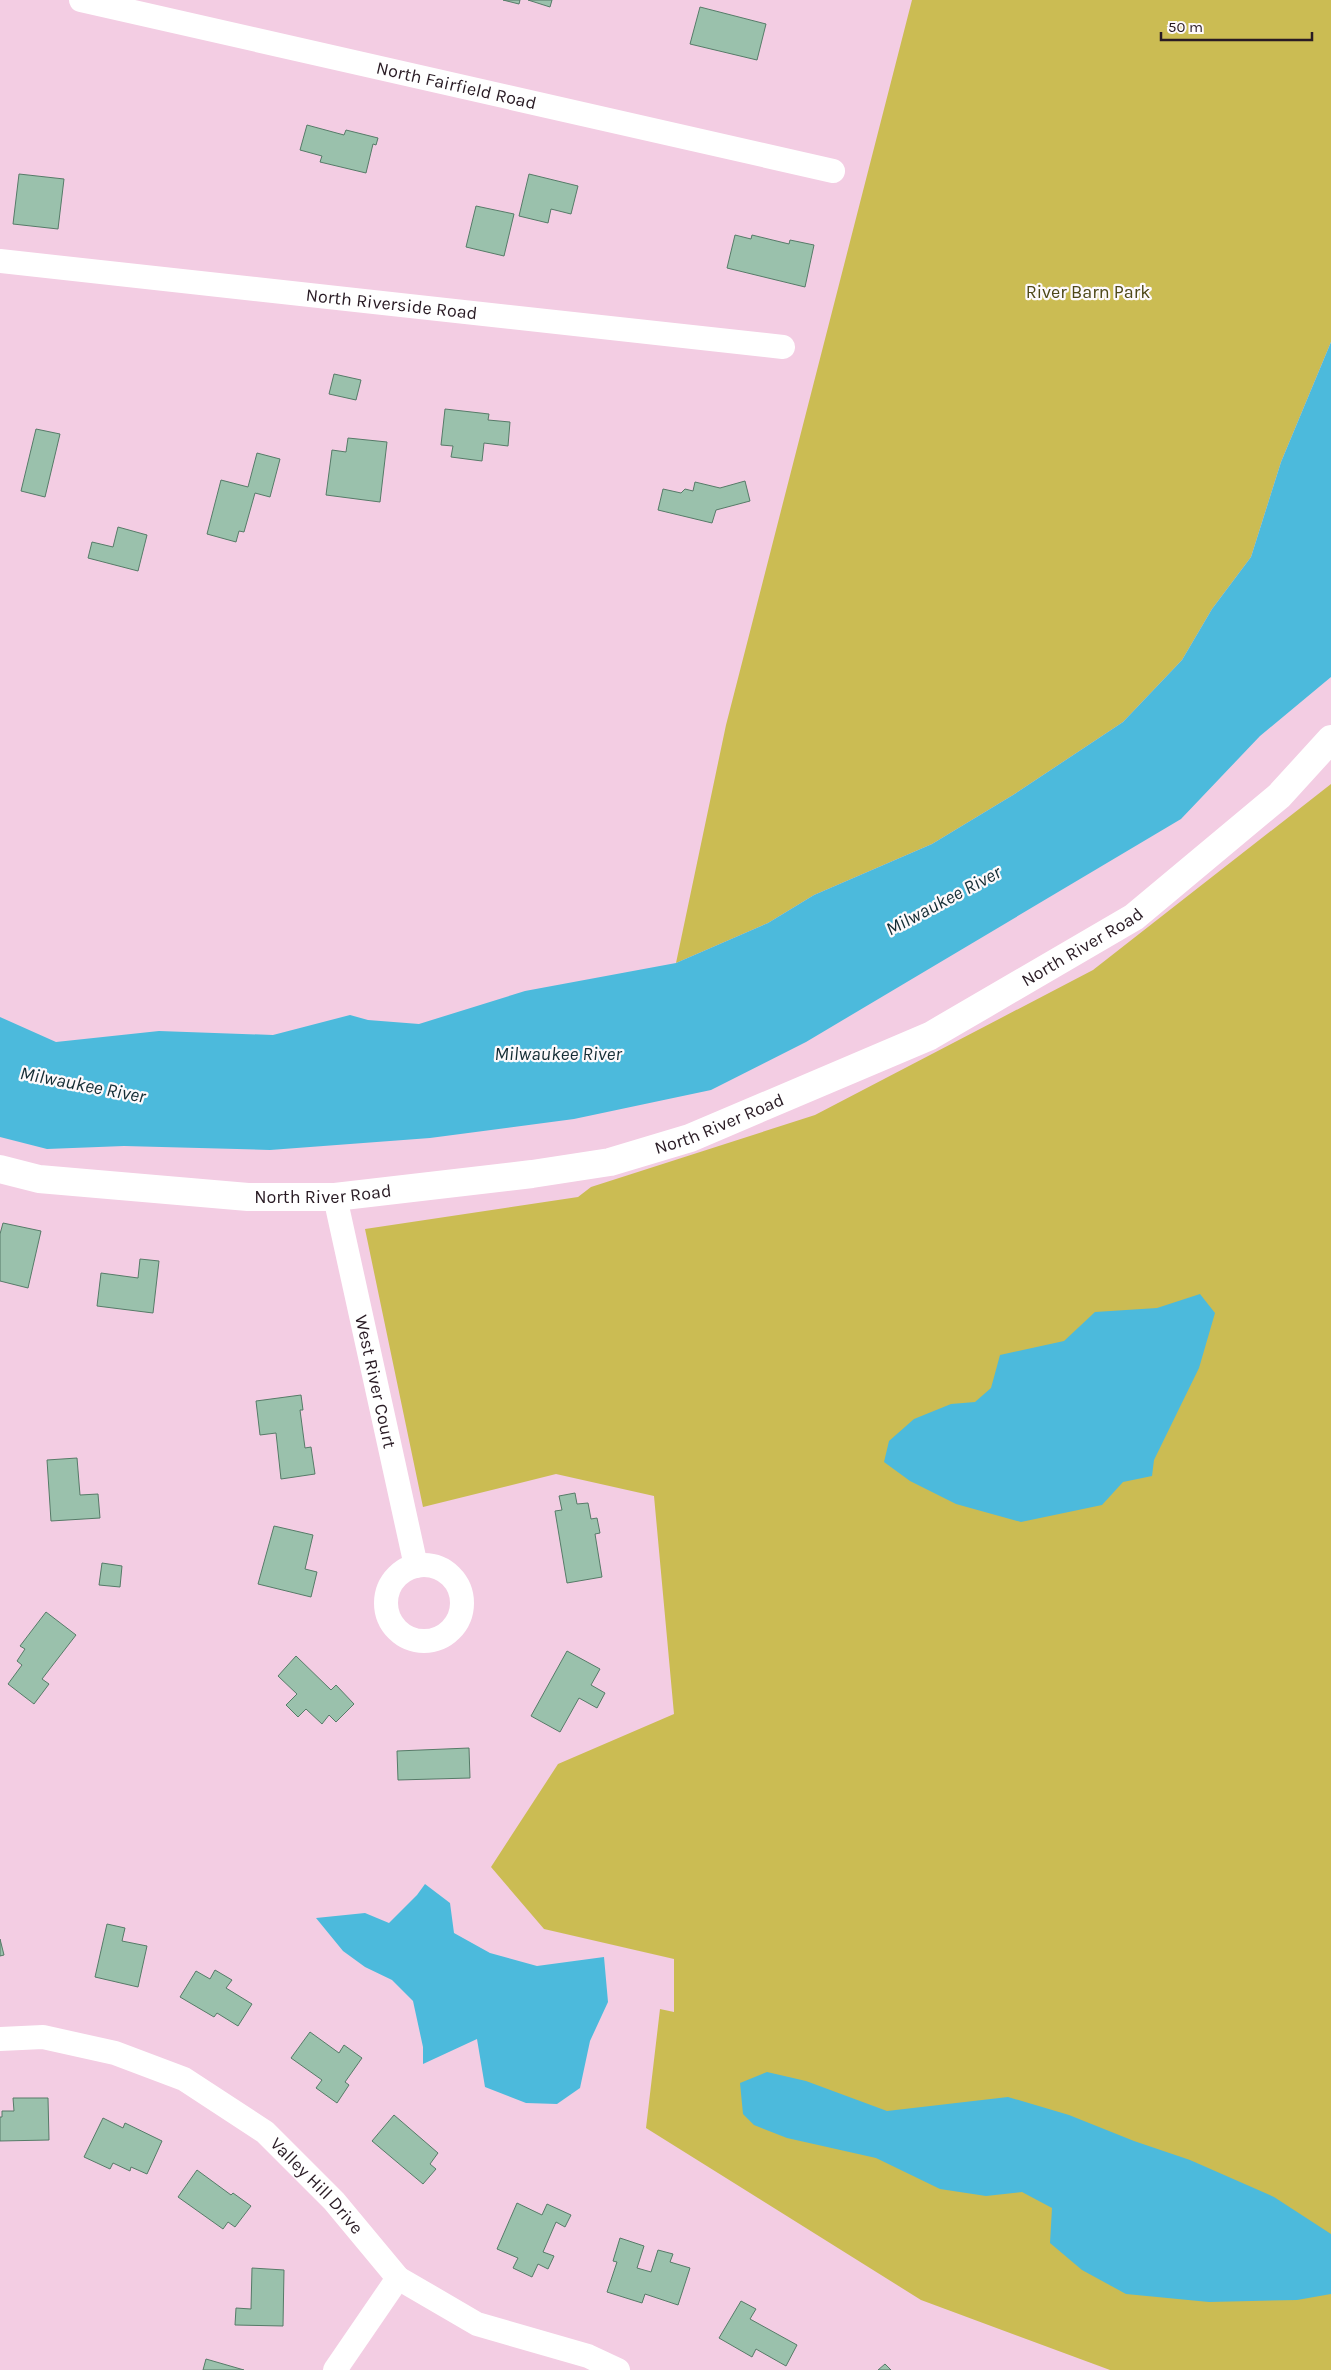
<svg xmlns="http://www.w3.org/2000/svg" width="1331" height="2370" font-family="Karla,sans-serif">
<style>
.green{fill:#cbbc53}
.water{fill:#4cbadc}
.building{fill:#9ac1ac;stroke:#567b68}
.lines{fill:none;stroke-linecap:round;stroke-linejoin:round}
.street{stroke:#fff;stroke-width:24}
.secondary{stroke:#fff;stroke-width:28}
.labels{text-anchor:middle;stroke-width:4.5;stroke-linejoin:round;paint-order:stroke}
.street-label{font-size:18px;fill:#291b24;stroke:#fdf9fb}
.park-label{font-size:18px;fill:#4d4717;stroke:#fdf9fb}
.water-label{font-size:19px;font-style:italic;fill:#152d35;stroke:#fdf9fb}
</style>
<rect width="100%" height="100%" fill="#f3cde3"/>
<path class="green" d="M 912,0 L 1331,0 L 1331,342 L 1281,462 L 1251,557 L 1212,609 L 1182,660 L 1123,722 L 1013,795 L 932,844 L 814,895 L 768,923 L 676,963 L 726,725 Z
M 1331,784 L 1331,2370 L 1110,2370 L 921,2300 L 646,2128 L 660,2009 L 674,2012 L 674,1959 L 544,1929 L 491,1867 L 558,1764 L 674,1714 L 654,1496 L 556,1474 L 423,1507 L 365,1229 L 578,1197 L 591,1187 L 815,1115 L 1093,970 Z"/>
<path class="water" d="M 1331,342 L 1331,677 L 1260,736 L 1181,819 L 806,1042 L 711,1090 L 574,1119 L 430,1138 L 270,1150 L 124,1146 L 47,1149 L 0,1137 L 0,1017 L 56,1042 L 159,1031 L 273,1035 L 350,1015 L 368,1020 L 419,1024 L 525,991 L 676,963 L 768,923 L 814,895 L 932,844 L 1013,795 L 1123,722 L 1182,660 L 1212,609 L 1251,557 L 1281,462 Z
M 1200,1294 L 1215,1313 L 1199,1368 L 1154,1460 L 1152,1476 L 1123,1482 L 1102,1505 L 1021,1522 L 956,1504 L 910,1481 L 884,1462 L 889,1441 L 914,1419 L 951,1404 L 975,1402 L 991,1388 L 1000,1355 L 1064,1341 L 1095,1312 L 1157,1308 Z
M 425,1884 L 450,1903 L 454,1933 L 490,1953 L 537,1966 L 604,1957 L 608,2002 L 590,2041 L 580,2088 L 557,2104 L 526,2103 L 485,2087 L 477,2039 L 423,2064 L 423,2047 L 413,2001 L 392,1980 L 365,1967 L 343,1951 L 316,1918 L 365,1913 L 389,1923 L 417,1895 Z
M 767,2072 L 806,2081 L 887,2111 L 1008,2097 L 1069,2115 L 1134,2141 L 1190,2160 L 1274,2197 L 1331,2234 L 1331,2294 L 1297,2300 L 1209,2302 L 1126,2294 L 1082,2270 L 1050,2243 L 1052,2208 L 1022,2192 L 986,2196 L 940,2189 L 876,2158 L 787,2138 L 754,2125 L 743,2114 L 740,2083 Z"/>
<path class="building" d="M 503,0 L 520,0 L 519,4 Z
M 528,0 L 552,0 L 550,7 Z
M 700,7 L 766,24 L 757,60 L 690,44 Z
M 307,125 L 344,135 L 346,130 L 378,138 L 376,145 L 373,144 L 366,173 L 320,162 L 322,156 L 300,150 Z
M 19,174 L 64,179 L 58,229 L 13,224 Z
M 529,174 L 578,186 L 571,214 L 551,209 L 548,223 L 519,216 Z
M 476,206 L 514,214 L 504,256 L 466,247 Z
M 735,235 L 751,239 L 752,235 L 789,244 L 790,240 L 814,245 L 805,287 L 727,268 Z
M 334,374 L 361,380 L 356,400 L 329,394 Z
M 445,409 L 489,414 L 488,420 L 510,422 L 508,446 L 484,443 L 482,461 L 451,457 L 453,446 L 441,445 Z
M 36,429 L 60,434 L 45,497 L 21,491 Z
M 348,438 L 387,442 L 380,502 L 326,495 L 332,450 L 346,452 Z
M 257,453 L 280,459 L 270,497 L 255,493 L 244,532 L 239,531 L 236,542 L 207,534 L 221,480 L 248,487 Z
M 745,481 L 750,501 L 716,510 L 712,523 L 658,510 L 663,489 L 681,493 L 685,489 L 693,491 L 695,482 L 720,488 Z
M 118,527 L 147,535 L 138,571 L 88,558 L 92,542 L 113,547 Z
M 3,1223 L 41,1231 L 28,1288 L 0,1281 L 0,1234 Z
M 140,1259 L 159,1261 L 153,1313 L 97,1306 L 101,1273 L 138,1278 Z
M 301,1395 L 303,1410 L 300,1410 L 305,1448 L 311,1447 L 315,1474 L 281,1479 L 276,1433 L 260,1435 L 256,1401 Z
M 77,1458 L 80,1495 L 98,1494 L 100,1518 L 51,1521 L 47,1460 Z
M 575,1493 L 577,1504 L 588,1503 L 591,1519 L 597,1518 L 600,1533 L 595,1534 L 602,1577 L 567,1583 L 555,1511 L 562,1510 L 559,1496 Z
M 274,1526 L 313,1535 L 305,1569 L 317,1572 L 311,1597 L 258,1584 Z
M 102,1563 L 122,1566 L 120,1587 L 99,1585 Z
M 46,1612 L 76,1635 L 42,1679 L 49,1684 L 34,1704 L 8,1684 L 22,1665 L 17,1661 L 25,1649 L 20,1646 Z
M 567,1651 L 600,1669 L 591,1685 L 605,1693 L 597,1708 L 579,1698 L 560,1732 L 531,1716 Z
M 296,1656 L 331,1690 L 336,1685 L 354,1704 L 336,1722 L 329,1715 L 322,1724 L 306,1709 L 298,1717 L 286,1705 L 297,1694 L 278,1676 Z
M 469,1748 L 470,1778 L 398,1780 L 397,1751 Z
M 107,1924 L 125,1928 L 122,1941 L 147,1946 L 138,1987 L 95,1977 Z
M 0,1939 L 4,1955 L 0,1956 Z
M 215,1970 L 232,1980 L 226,1988 L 252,2004 L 238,2026 L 217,2013 L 214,2017 L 180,1997 L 196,1971 L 210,1979 Z
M 310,2032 L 339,2053 L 344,2045 L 362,2058 L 345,2082 L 349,2085 L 337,2103 L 316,2088 L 322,2080 L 291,2058 Z
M 13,2098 L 48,2098 L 49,2140 L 0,2141 L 0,2117 L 2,2117 L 2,2111 L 14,2111 Z
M 394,2115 L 438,2153 L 430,2164 L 436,2169 L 423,2184 L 372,2141 Z
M 103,2118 L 123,2128 L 125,2123 L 162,2141 L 147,2174 L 131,2167 L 130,2171 L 113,2163 L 110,2169 L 84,2157 Z
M 197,2170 L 231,2195 L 233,2193 L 251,2206 L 235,2227 L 228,2222 L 223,2229 L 178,2197 Z
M 517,2203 L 542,2215 L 547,2204 L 571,2215 L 565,2227 L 556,2222 L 543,2252 L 554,2256 L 548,2269 L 538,2264 L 532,2277 L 513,2268 L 518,2258 L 497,2249 Z
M 620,2238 L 644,2246 L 637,2268 L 651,2272 L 658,2250 L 673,2254 L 670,2262 L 690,2268 L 678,2305 L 645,2294 L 642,2303 L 607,2292 L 617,2262 L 613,2261 Z
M 252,2268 L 284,2270 L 283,2326 L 235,2325 L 236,2308 L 251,2309 Z
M 741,2301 L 756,2309 L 750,2319 L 797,2345 L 786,2366 L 756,2349 L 752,2357 L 719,2338 Z
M 206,2359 L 244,2370 L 203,2370 Z
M 885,2364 L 891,2370 L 878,2370 Z"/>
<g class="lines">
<g class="street">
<path id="s1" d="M 81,0 L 833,171"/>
<path id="s2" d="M 0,261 L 783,347"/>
<path id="s3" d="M 335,1197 L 416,1566"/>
<circle cx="424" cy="1603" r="38"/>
<path id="s4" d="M 0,2039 L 43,2037 L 115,2053 L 184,2079 L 265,2132 L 334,2201 L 398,2278 L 477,2324 L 588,2356 L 618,2370"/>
<path d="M 335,2370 L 398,2278"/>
</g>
<path class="secondary" id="s5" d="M 0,1169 L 39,1179 L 248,1197 L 335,1197 L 532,1174 L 610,1162 L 690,1138 L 930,1036 L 1134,917 L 1279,796 L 1331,739"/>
</g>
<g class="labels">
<g class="street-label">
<text dy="6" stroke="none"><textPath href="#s1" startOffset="385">North Fairfield Road</textPath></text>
<text dy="6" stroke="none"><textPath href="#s2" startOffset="394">North Riverside Road</textPath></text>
<text dy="6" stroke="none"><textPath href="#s5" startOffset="1135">North River Road</textPath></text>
<text dy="6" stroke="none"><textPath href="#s5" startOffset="730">North River Road</textPath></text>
<text dy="6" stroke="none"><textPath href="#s5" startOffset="325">North River Road</textPath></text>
<text dy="6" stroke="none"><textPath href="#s3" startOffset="189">West River Court</textPath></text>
<text dy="6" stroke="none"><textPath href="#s4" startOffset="362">Valley Hill Drive</textPath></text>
</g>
<g class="park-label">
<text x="1088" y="298">River Barn Park</text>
</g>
<g class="water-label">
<text transform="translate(943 900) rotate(-28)" y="7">Milwaukee River</text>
<text x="558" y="1060">Milwaukee River</text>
<text transform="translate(83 1084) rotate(11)" y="7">Milwaukee River</text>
</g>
</g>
<path d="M1161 32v8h151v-8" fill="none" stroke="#291b24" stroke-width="2.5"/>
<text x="1168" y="32" font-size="15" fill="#291b24" stroke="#fdf9fb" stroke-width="4" paint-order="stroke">50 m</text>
</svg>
